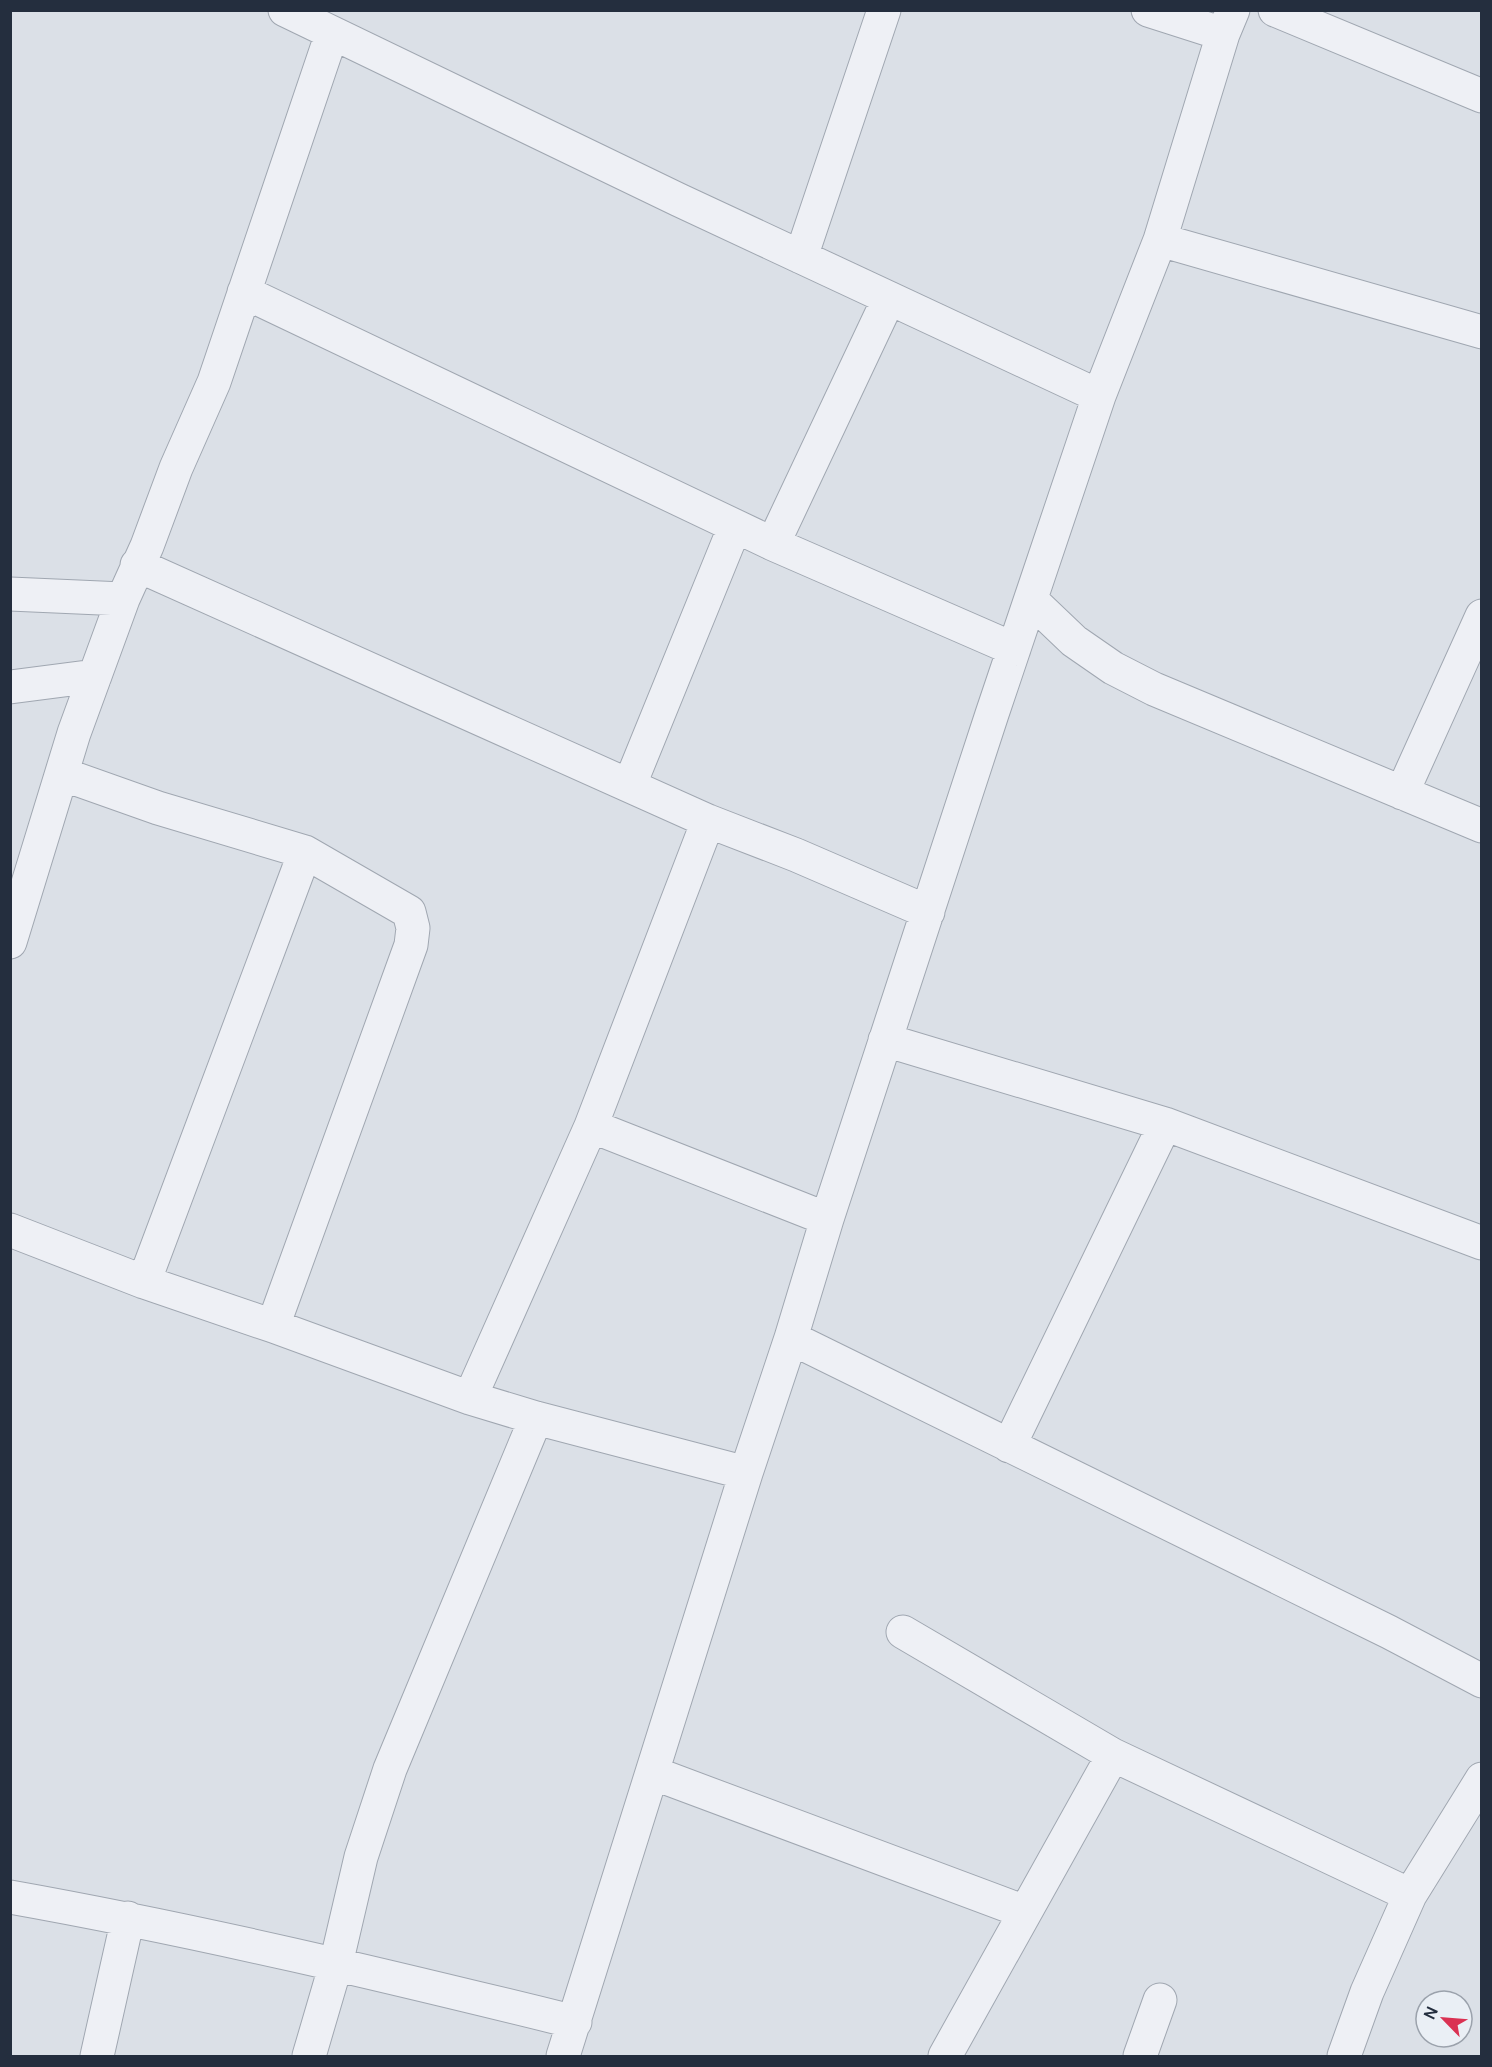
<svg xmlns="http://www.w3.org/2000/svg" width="1492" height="2067" font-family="Manrope,sans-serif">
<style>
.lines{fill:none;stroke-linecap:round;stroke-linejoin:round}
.minor-casing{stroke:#a0a7b1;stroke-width:35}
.minor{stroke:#eef0f5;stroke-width:33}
</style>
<rect width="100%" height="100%" fill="#dbe0e7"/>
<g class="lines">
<defs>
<path id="minor" d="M 285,10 L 679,200 L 1099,396
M 1148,10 L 1223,34
M 1275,10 L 1482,96
M 1160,240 L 1482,332
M 801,257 L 884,10
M 244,292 L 773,544 L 1014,649
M 773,544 L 889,298
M 137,565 L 708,821 L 796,855 L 928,912
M 10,594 L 123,599
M 1031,600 L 1074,641 L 1113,668 L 1154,689 L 1482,826
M 10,687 L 95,676
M 62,774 L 158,808 L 305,852 L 409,912 L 413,928 L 411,945 L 273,1326
M 630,784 L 735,526
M 1402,793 L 1482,616
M 10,942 L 74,733 L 123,599 L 147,546 L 176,468 L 214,382 L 332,33
M 885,1040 L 1165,1124 L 1482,1243
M 591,1126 L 827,1219
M 10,1230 L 144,1282 L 273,1326 L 470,1398 L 536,1418 L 746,1473
M 144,1282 L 305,852
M 791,1338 L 1389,1632 L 1482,1681
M 470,1398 L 591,1126 L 708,821
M 1009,1446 L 1165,1124
M 903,1632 L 1113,1755 L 1410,1895
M 653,1773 L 1025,1912
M 10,1897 C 201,1931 388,1976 575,2022
M 97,2056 L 128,1918
M 309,2056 L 336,1964 L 361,1857 L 390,1769 L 536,1418
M 563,2056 L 746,1473 L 791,1338 L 827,1219 L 992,714 L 1099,396 L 1160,240 L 1223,34 L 1233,10
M 945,2056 L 1113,1755
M 1140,2056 L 1160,2000
M 1344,2056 L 1367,1992 L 1410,1895 L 1482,1779"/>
</defs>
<use href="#minor" class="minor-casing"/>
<use href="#minor" class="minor"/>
</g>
<rect width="1492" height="2067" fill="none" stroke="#242e3e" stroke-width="24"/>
<g transform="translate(1444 2019) rotate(295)"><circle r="28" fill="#eaeff5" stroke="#9ba2ac" stroke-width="1.5"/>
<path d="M0-4.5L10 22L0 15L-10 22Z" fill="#da3152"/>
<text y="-9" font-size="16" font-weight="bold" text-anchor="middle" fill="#242e3e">N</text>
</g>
</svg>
